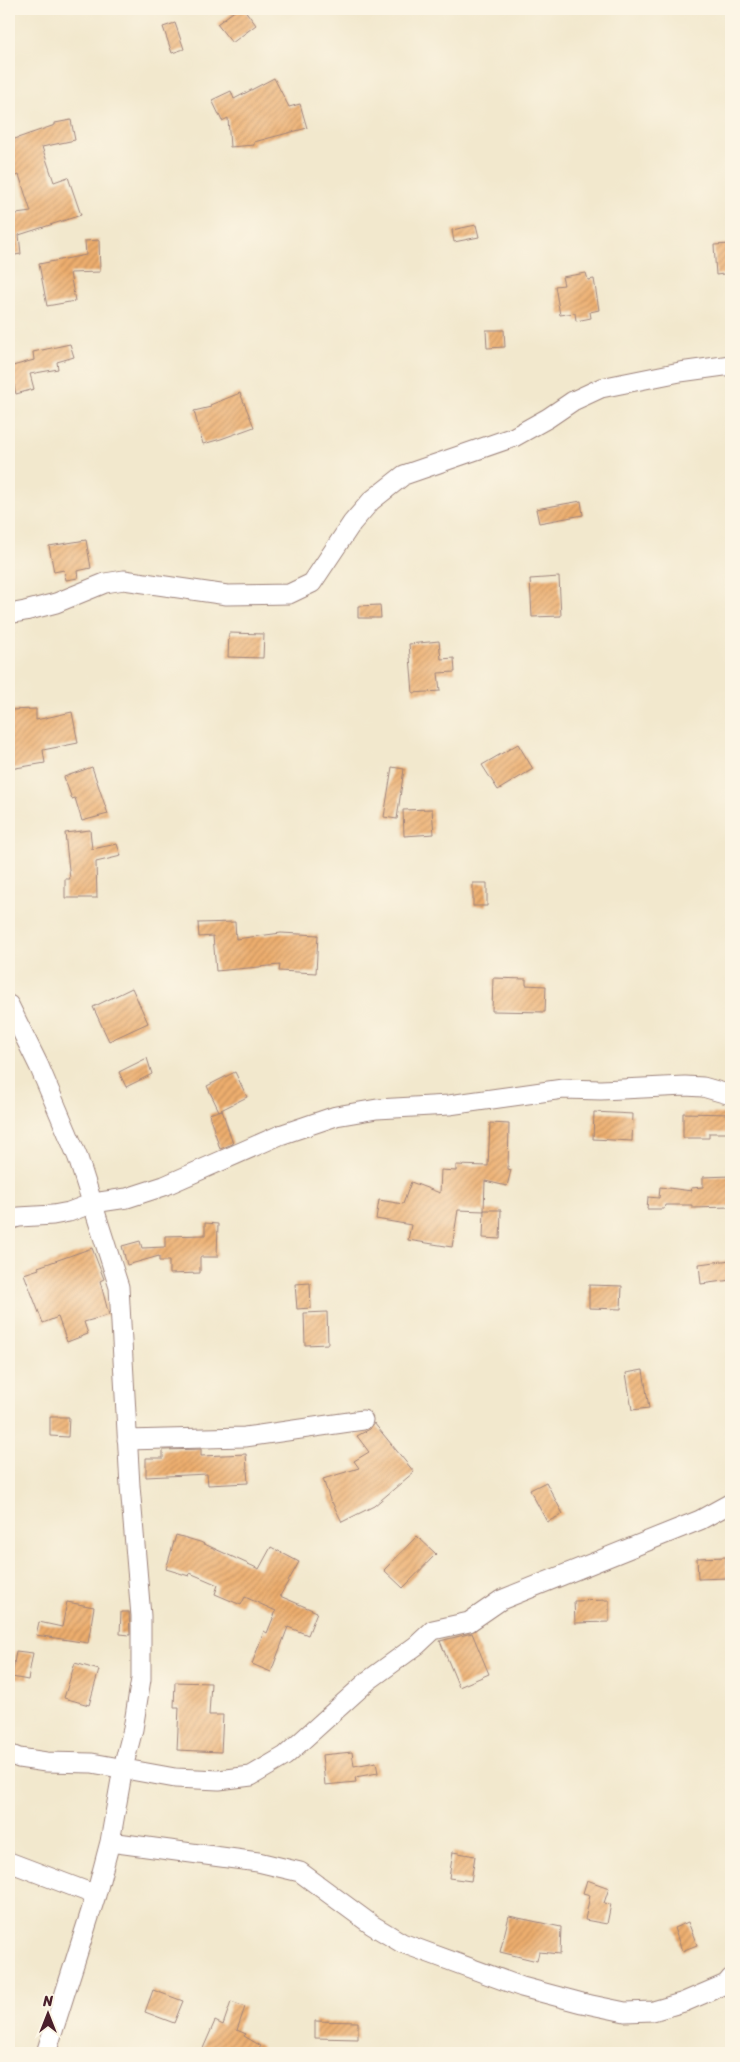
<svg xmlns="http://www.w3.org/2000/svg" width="740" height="2062" font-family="Sriracha,sans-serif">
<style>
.building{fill:url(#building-hatch)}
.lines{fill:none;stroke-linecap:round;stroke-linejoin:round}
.minor-casing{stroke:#9e847c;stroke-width:21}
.minor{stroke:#fff;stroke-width:19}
</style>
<defs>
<pattern id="building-hatch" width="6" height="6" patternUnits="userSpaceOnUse" patternTransform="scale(1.25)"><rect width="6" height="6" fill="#edae6e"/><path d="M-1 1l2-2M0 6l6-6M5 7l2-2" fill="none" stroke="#c28d5b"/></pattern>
</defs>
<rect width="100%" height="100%" fill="#fcf5e5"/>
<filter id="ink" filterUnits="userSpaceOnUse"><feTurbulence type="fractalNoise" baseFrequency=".02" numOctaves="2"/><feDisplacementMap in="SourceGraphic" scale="10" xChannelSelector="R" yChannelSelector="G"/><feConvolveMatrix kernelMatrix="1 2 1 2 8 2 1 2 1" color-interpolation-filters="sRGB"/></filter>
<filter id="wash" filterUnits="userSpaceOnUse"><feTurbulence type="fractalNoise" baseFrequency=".0096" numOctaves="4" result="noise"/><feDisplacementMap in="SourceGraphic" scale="20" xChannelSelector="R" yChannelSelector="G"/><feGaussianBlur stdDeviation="1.12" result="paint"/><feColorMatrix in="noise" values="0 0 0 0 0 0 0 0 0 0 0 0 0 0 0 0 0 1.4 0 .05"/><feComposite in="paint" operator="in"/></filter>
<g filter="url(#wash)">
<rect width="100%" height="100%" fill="#f2e8cd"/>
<g id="blocks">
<path class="building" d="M 237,9 L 244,9 L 256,25 L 232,43 L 217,24 Z
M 175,23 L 184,49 L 172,53 L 163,27 Z
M 274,78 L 289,107 L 300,104 L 307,128 L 254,142 L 254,145 L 230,147 L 228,118 L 222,121 L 212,100 L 231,91 L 234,99 Z
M 71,120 L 75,140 L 42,147 L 54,182 L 68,177 L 81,215 L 19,235 L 21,254 L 9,256 L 9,215 L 31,212 L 19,175 L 13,177 L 9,166 L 9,141 L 55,125 L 55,123 Z
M 476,225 L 479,237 L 454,242 L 452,230 Z
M 99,240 L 100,272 L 70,273 L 75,301 L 47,306 L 39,264 L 86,255 L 85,241 Z
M 731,244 L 731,273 L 716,275 L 714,245 Z
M 586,273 L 588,280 L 594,279 L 599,310 L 590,312 L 591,318 L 576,321 L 575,313 L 560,315 L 555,286 L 564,285 L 562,277 Z
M 486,330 L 504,330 L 505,347 L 487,348 Z
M 70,344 L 74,357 L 57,362 L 58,369 L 30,374 L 34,389 L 16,394 L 9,367 L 34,360 L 33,352 Z
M 240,393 L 254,427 L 221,439 L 203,444 L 194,411 L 211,407 L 210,405 Z
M 581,501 L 583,515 L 539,523 L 536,509 Z
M 86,540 L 91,568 L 77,571 L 78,578 L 66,580 L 64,570 L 54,572 L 49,546 Z
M 559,577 L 561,616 L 532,617 L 530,579 Z
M 380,605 L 381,618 L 358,618 L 358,606 Z
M 229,633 L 264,634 L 263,658 L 228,657 Z
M 439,641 L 441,659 L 454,658 L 455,672 L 438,673 L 440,691 L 413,693 L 409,644 Z
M 36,709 L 36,720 L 72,712 L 78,743 L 43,750 L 45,763 L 10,769 L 9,710 Z
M 518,744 L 533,769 L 498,790 L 482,765 Z
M 92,767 L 108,814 L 82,821 L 75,798 L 72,799 L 64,777 Z
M 392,767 L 404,769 L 397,819 L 384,817 Z
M 432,809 L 434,834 L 404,836 L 403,810 Z
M 90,830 L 92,849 L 117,844 L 121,856 L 96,862 L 97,898 L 65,898 L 65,879 L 70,879 L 65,833 Z
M 473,883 L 487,883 L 487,906 L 473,906 Z
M 235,922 L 236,939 L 281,933 L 318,935 L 316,973 L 279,971 L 280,965 L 216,971 L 213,936 L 199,937 L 198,923 Z
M 493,978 L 526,979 L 526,985 L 546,986 L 545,1012 L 492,1011 Z
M 132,988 L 148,1023 L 109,1041 L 93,1007 Z
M 147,1058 L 152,1074 L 126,1087 L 119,1072 Z
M 235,1072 L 247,1097 L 219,1111 L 207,1086 Z
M 222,1110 L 233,1144 L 220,1149 L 209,1114 Z
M 594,1112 L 633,1114 L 632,1141 L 593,1139 Z
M 683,1113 L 731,1114 L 731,1133 L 709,1133 L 709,1138 L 683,1138 Z
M 490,1123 L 509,1124 L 508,1169 L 511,1170 L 507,1186 L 485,1181 L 484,1211 L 458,1210 L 452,1247 L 408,1240 L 411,1225 L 376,1219 L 379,1200 L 403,1204 L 411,1182 L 440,1193 L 441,1170 L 456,1171 L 456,1165 L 488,1166 Z
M 731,1176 L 731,1207 L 692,1208 L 692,1205 L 665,1205 L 664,1209 L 647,1209 L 648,1197 L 659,1198 L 660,1187 L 692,1191 L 691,1188 L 703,1187 L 703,1177 Z
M 484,1210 L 501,1210 L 500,1239 L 483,1238 Z
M 205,1223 L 218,1224 L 217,1257 L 200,1257 L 200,1273 L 169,1274 L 169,1261 L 159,1261 L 159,1256 L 127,1265 L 122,1246 L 140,1241 L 142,1248 L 165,1247 L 165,1236 L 205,1235 Z
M 92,1248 L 104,1279 L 100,1281 L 109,1315 L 84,1322 L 88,1334 L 67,1342 L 58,1317 L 43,1323 L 24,1274 L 39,1269 L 38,1267 Z
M 731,1260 L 731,1280 L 701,1284 L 699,1264 Z
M 310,1283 L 311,1308 L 297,1309 L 295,1284 Z
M 589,1285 L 622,1286 L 621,1309 L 589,1308 Z
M 327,1312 L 328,1344 L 305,1345 L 304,1313 Z
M 643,1370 L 649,1408 L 632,1410 L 626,1373 Z
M 50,1417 L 69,1417 L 68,1437 L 50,1436 Z
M 374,1423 L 414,1472 L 374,1506 L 342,1522 L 332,1502 L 331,1503 L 323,1479 L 359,1468 L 354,1461 L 369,1452 L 357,1436 L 370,1429 Z
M 201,1449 L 201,1456 L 246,1454 L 248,1483 L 208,1485 L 207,1474 L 146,1477 L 146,1458 L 163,1458 L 163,1450 Z
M 546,1482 L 563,1514 L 547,1522 L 530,1490 Z
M 176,1535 L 200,1542 L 259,1569 L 271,1547 L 299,1562 L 280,1596 L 317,1612 L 308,1635 L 288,1627 L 271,1672 L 252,1664 L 264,1631 L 267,1633 L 276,1611 L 245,1597 L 241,1605 L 215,1594 L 218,1585 L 190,1573 L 189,1576 L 166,1569 Z
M 417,1536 L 436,1554 L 403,1588 L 384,1570 Z
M 726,1557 L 727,1578 L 698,1579 L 697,1558 Z
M 609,1600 L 609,1622 L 575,1623 L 574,1601 Z
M 67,1602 L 94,1607 L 88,1643 L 36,1635 L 39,1622 L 62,1627 Z
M 121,1612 L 129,1612 L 130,1635 L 120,1634 Z
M 472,1633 L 489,1674 L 459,1687 L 440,1641 Z
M 16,1651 L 33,1653 L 28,1680 L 12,1677 Z
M 75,1663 L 99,1670 L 89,1705 L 64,1698 Z
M 175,1682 L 211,1683 L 209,1715 L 223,1715 L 221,1752 L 177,1750 L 179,1707 L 174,1707 Z
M 352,1752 L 354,1766 L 376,1762 L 378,1773 L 355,1777 L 356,1782 L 325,1785 L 322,1755 Z
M 453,1852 L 475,1856 L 471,1881 L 449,1878 Z
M 587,1880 L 609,1888 L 604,1903 L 611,1904 L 607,1924 L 585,1920 L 590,1895 L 583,1893 Z
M 509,1916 L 561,1927 L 560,1954 L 539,1952 L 537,1961 L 500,1952 Z
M 688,1922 L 697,1945 L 682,1951 L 674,1928 Z
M 153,1990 L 183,2001 L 174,2023 L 145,2012 Z
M 231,2002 L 245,2007 L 237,2030 L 246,2034 L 244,2036 L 261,2046 L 256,2053 L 201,2053 L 215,2021 L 223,2025 Z
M 315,2021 L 358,2022 L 358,2039 L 315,2038 Z"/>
</g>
</g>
<g filter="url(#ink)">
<use href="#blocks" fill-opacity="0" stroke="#9e847c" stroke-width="1"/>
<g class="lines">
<defs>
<path id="minor" d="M 9,614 L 25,611 L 56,603 L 105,583 L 124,580 L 227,595 L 289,594 L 312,583 L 352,523 L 371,501 L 404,475 L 514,437 L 548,418 L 573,401 L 601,388 L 680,372 L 731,365
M 9,1005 L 39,1066 L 78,1158 L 119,1287 L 130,1486 L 141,1616 L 141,1679 L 133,1729 L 123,1768 L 110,1842 L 96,1895 L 46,2053
M 9,1220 L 19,1217 L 53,1215 L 69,1212 L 93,1203 L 127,1198 L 164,1186 L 280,1135 L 336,1116 L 377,1109 L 449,1105 L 563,1089 L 601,1090 L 685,1086 L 703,1087 L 731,1095
M 127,1440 L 245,1437 L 363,1420
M 9,1754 L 19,1758 L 46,1762 L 92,1763 L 175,1778 L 219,1780 L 251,1776 L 285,1756 L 369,1680 L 417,1645 L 433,1630 L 469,1622 L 501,1600 L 700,1520 L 731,1503
M 110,1842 L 258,1862 L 300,1872 L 372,1925 L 402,1943 L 522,1987 L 582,2003 L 625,2012 L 653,2011 L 684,2002 L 726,1984 L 731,1978
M 9,1862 L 96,1895"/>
</defs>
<use href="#minor" class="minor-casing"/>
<use href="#minor" class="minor"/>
</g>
</g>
<rect width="740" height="2062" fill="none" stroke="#fcf5e5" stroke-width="30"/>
<g transform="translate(48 2014)" stroke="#fcf5e5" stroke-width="4" paint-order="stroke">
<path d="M0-4L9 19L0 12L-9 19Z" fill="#4a1f2b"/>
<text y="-8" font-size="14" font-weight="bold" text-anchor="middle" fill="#4a1f2b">N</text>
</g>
</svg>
